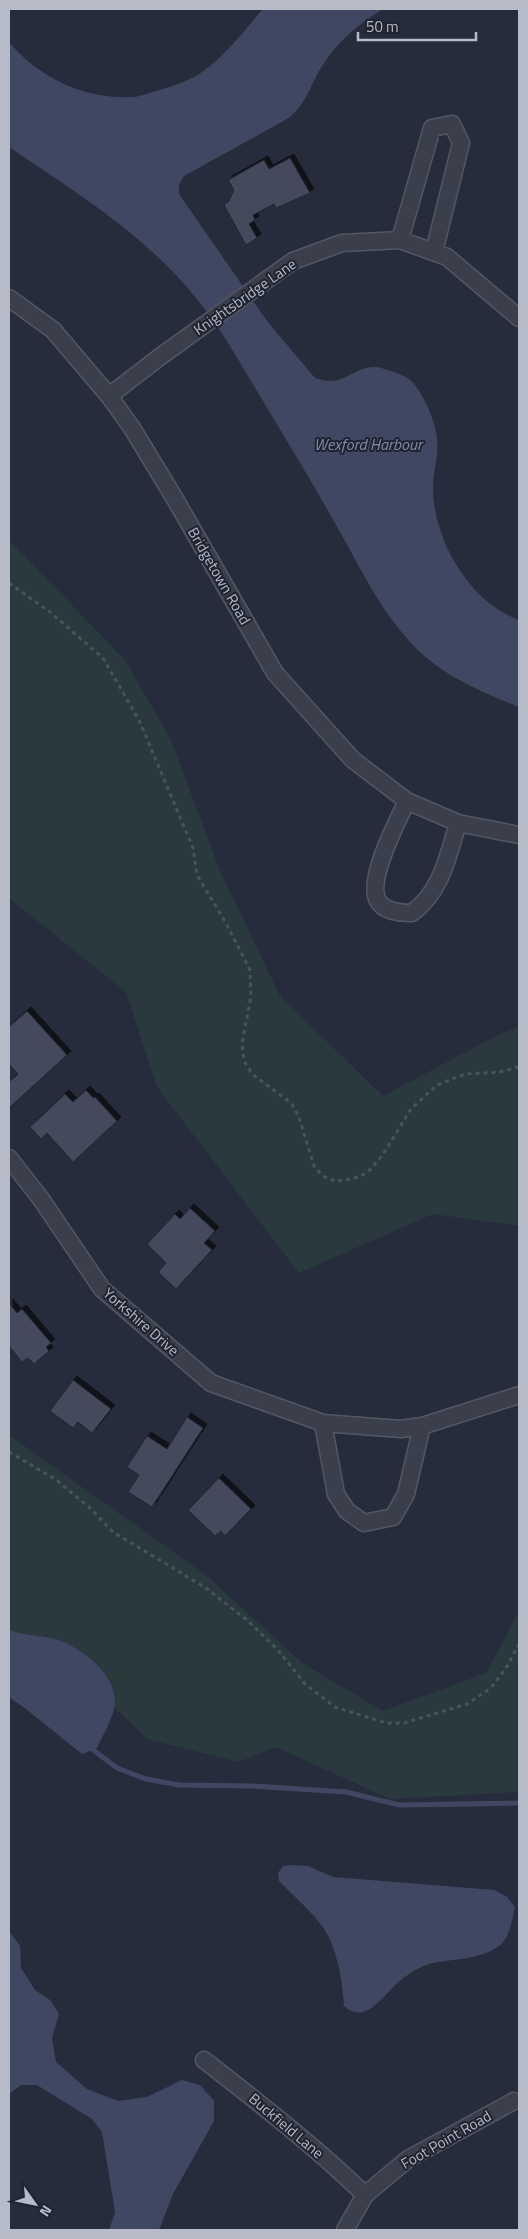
<svg xmlns="http://www.w3.org/2000/svg" width="528" height="2239" font-family="'Titillium Web',sans-serif">
<style>
.green{fill:#2a393e}
.water{fill:#404763}
.lines{fill:none;stroke-linecap:round;stroke-linejoin:round}
.stream{stroke:#404763;stroke-width:5}
.building{fill:#444a5b;stroke:#222633;filter:url(#shadow)}
.street-casing{stroke:#535764;stroke-width:19}
.path{stroke:#47545a;stroke-width:3;stroke-dasharray:4 4;stroke-linecap:butt}
.street{stroke:#3b3f4c;stroke-width:16}
.labels{text-anchor:middle;stroke-width:4;stroke-linejoin:round;paint-order:stroke}
.street-label{font-size:15px;fill:#b7bac7;stroke:#202431}
.water-label{font-size:16px;font-style:italic;fill:#838cab;stroke:#202431}
</style>
<defs>
<filter id="shadow"><feDropShadow dx="4" dy="-4" stdDeviation="0" flood-color="#0009"/></filter>
</defs>
<rect width="100%" height="100%" fill="#272c3c"/>
<path class="green" d="M 9,540 L 125,660 L 171,740 L 220,871 L 280,996 L 383,1096 L 498,1035 L 519,1027 L 519,1226 L 433,1214 L 299,1273 L 157,1087 L 126,992 L 9,898 Z
M 9,1435 L 207,1576 L 302,1663 L 383,1711 L 486,1673 L 519,1612 L 519,1792 L 390,1799 L 276,1747 L 239,1762 L 147,1739 L 115,1708 L 112,1687 L 17,1633 L 9,1630 Z"/>
<path class="water" d="M 263,9 L 383,9 C 356,25 335,44 319,71 C 309,89 305,106 287,119 L 184,176 L 179,185 L 179,194 L 267,321 L 315,378 C 345,389 351,366 376,367 C 381,367 386,370 391,371 C 397,373 406,376 411,381 C 423,392 436,422 437,439 C 439,455 433,471 433,488 C 433,539 469,602 519,620 L 519,707 C 489,695 459,683 433,663 C 387,627 363,572 335,523 C 311,480 285,438 260,396 C 240,363 221,328 196,298 C 147,236 74,191 9,147 L 9,42 C 39,78 85,100 134,97 C 143,96 154,91 163,89 C 176,85 191,80 202,72 C 226,55 244,31 263,9 Z
M 9,1630 C 22,1635 37,1635 50,1638 C 78,1643 122,1677 114,1709 C 111,1722 102,1736 97,1748 L 82,1754 L 26,1709 L 9,1697 Z
M 292,1865 L 308,1866 L 333,1877 L 494,1890 L 507,1897 L 515,1907 C 512,1919 510,1938 499,1946 C 478,1961 452,1958 429,1964 C 421,1966 412,1972 405,1977 C 387,1988 368,2028 344,2006 C 343,1986 339,1961 331,1942 C 322,1919 296,1899 279,1881 L 278,1873 L 283,1866 Z
M 9,1931 L 20,1946 L 21,1968 L 35,1990 L 50,2000 L 59,2014 L 52,2038 L 56,2062 L 87,2089 L 118,2101 L 147,2097 L 182,2080 L 200,2085 L 214,2101 L 214,2121 L 173,2194 L 159,2230 L 109,2230 L 115,2212 L 102,2132 L 92,2119 L 37,2085 L 21,2085 L 9,2094 Z"/>
<g class="lines">
<path class="stream" d="M 88,1746 L 117,1768 L 146,1779 L 179,1785 L 252,1786 L 346,1792 L 399,1805 L 519,1803"/>
</g>
<path class="building" d="M 290,158 L 310,193 L 276,208 L 274,204 L 253,215 L 255,220 L 249,224 L 257,238 L 246,245 L 224,205 L 229,201 L 234,190 L 228,180 L 264,160 L 269,169 Z
M 27,1011 L 67,1055 L 9,1108 L 9,1082 L 18,1074 L 9,1064 L 9,1027 Z
M 86,1090 L 93,1098 L 95,1097 L 117,1121 L 73,1162 L 47,1133 L 41,1139 L 30,1127 L 65,1094 L 73,1102 Z
M 190,1208 L 215,1231 L 204,1243 L 212,1250 L 176,1289 L 158,1272 L 166,1263 L 147,1244 L 175,1214 L 180,1219 Z
M 9,1303 L 17,1313 L 22,1309 L 51,1343 L 46,1347 L 49,1351 L 34,1364 L 28,1358 L 22,1362 L 9,1346 Z
M 73,1380 L 111,1409 L 92,1433 L 78,1422 L 73,1428 L 50,1411 Z
M 187,1417 L 203,1428 L 152,1507 L 128,1492 L 139,1475 L 127,1467 L 147,1436 L 167,1449 Z
M 219,1478 L 251,1509 L 225,1536 L 221,1531 L 215,1536 L 188,1510 Z"/>
<g class="lines">
<defs>
<path id="street" d="M 400,240 L 432,128 L 452,124 L 461,143 L 434,252
M 9,298 L 53,330 L 109,396 L 132,428 L 175,499 L 275,673 L 353,760 L 407,801 L 458,823 L 519,835
M 109,396 L 161,356 L 293,261 L 342,243 L 400,240 L 447,257 L 519,318
M 407,801 C 397,822 368,877 377,899 C 383,912 400,913 412,913 C 441,892 448,856 458,823
M 9,1158 L 41,1199 L 102,1289 L 211,1383 L 323,1423 L 401,1429 L 422,1426 L 519,1395
M 323,1423 L 336,1494 L 347,1511 L 364,1523 L 393,1517 L 406,1494 L 422,1426
M 204,2060 C 259,2103 315,2146 365,2195
M 345,2230 L 365,2195 L 408,2159 L 514,2101"/>
</defs>
<use href="#street" class="street-casing"/>
<path class="path" d="M 9,583 L 50,612 L 103,658 L 139,720 L 193,848 L 197,875 L 226,923 L 250,970 L 251,996 L 242,1044 L 244,1061 L 252,1074 L 291,1103 L 299,1117 L 314,1166 L 323,1176 L 335,1181 L 352,1179 L 367,1173 L 382,1156 L 411,1109 L 437,1085 L 465,1074 L 500,1072 L 519,1067
M 9,1452 L 55,1479 L 90,1508 L 113,1532 L 206,1588 L 248,1621 L 277,1649 L 305,1684 L 335,1707 L 386,1723 L 404,1723 L 467,1704 L 491,1688 L 508,1665 L 519,1644"/>
<use href="#street" class="street"/>
</g>
<g class="labels">
<g class="street-label">
<text transform="translate(245 297) rotate(-35)" y="5">Knightsbridge Lane</text>
<text transform="translate(219 576) rotate(60)" y="5">Bridgetown Road</text>
<text transform="translate(141 1322) rotate(41)" y="5">Yorkshire Drive</text>
<text transform="translate(286 2126) rotate(40)" y="5">Buckfield Lane</text>
<text transform="translate(446 2140) rotate(-30)" y="5">Foot Point Road</text>
</g>
<g class="water-label">
<text x="368" y="450">Wexford Harbour</text>
</g>
</g>
<rect width="528" height="2239" fill="none" stroke="#b7bac7" stroke-width="20"/>
<g transform="translate(35 2204) rotate(123)" stroke="#202431" stroke-width="4" paint-order="stroke">
<path d="M0-4L9 19L0 12L-9 19Z" fill="#b7bac7"/>
<text y="-8" font-size="14" font-weight="bold" text-anchor="middle" fill="#b7bac7">N</text>
</g>
<path d="M358 32v8h118v-8" fill="none" stroke="#b7bac7" stroke-width="2.5"/>
<text x="366" y="32" font-size="15" fill="#b7bac7" stroke="#202431" stroke-width="4" paint-order="stroke">50 m</text>
</svg>
